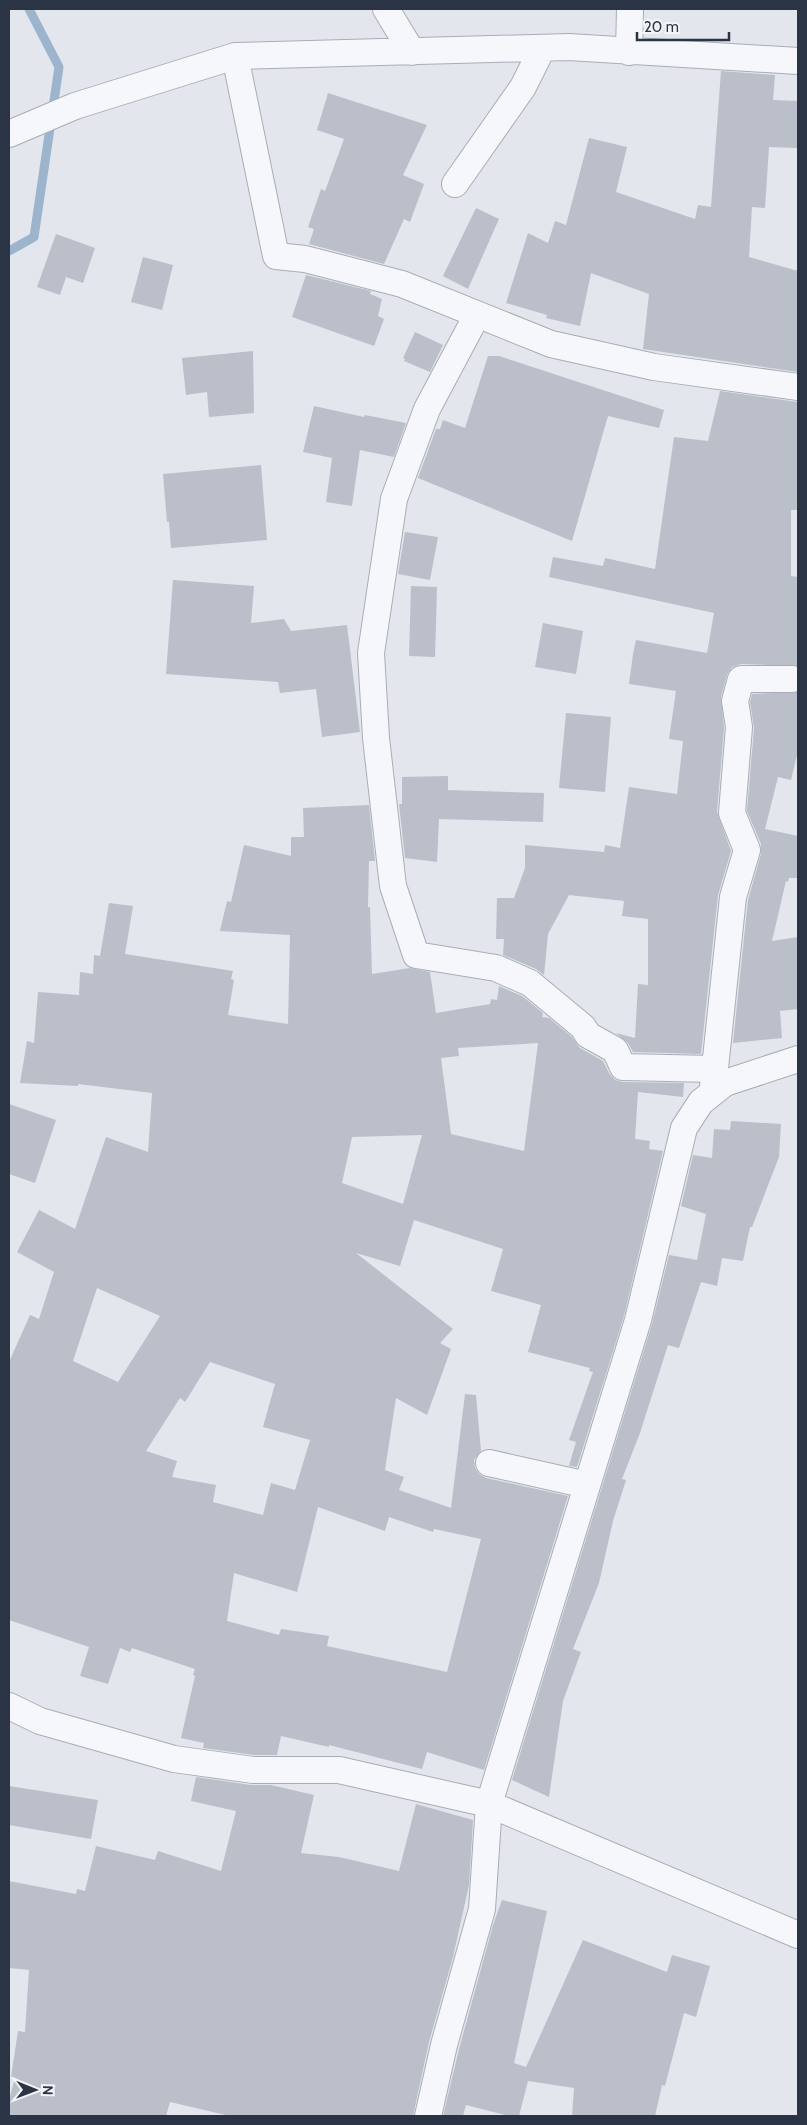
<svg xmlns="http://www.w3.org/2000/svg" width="807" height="2125" font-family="Cabin,sans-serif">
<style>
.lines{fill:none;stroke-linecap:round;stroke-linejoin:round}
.stream{stroke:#9db4cd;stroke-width:9}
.building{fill:#babfca;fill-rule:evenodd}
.minor-casing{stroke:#a8adb7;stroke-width:28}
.minor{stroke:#f6f7fa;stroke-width:26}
</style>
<rect width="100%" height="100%" fill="#e3e6ec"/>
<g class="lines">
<path class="stream" d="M 9,251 L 34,237 L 59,67 L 29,9"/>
</g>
<path class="building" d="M 721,71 L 775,75 L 773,100 L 798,101 L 798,148 L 769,147 L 765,208 L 752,207 L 749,257 L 798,271 L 798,372 L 643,349 L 649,294 L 591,273 L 580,326 L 546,318 L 547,315 L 506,303 L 528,233 L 548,243 L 555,221 L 566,225 L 589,138 L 627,147 L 616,192 L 695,219 L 698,205 L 711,207 Z
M 328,93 L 427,125 L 403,175 L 424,184 L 410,222 L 404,219 L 384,264 L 309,244 L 314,229 L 308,227 L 321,189 L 325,191 L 344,139 L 317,130 Z
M 476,208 L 499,219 L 468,289 L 443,276 Z
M 56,234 L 95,248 L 83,283 L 66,277 L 60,295 L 37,287 Z
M 143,257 L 173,265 L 162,310 L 131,302 Z
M 306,275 L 371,291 L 370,294 L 382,299 L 378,316 L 384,319 L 374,346 L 292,317 Z
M 415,332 L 443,345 L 430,372 L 404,361 L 405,359 L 403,358 Z
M 253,351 L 254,413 L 209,417 L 207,392 L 186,395 L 182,358 Z
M 488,356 L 499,356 L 664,410 L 659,428 L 608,416 L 572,541 L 418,478 L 436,429 L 440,429 L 443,420 L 465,428 Z
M 720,391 L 798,402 L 798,510 L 791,510 L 791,576 L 798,577 L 798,666 L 741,664 L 732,667 L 727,675 L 721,697 L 724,728 L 717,812 L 731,851 L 718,895 L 701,1054 L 633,1052 L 628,1043 L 616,1033 L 635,1038 L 638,984 L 648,985 L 648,919 L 622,916 L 624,901 L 569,895 L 548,934 L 544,975 L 536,969 L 503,955 L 504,939 L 496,939 L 497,898 L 514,898 L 525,868 L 525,845 L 604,852 L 605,845 L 620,848 L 629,787 L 677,794 L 683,741 L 669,739 L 676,691 L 629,684 L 633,654 L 636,640 L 707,653 L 714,613 L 549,577 L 553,557 L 603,566 L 605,558 L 655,569 L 674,437 L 708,441 Z
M 314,406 L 364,417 L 365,415 L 406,423 L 394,457 L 360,450 L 352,506 L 326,502 L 332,458 L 303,452 Z
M 261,465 L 267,540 L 171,548 L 169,522 L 167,522 L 163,474 Z
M 405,532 L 438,537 L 430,580 L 398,574 Z
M 173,580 L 254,586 L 251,623 L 284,619 L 291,631 L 347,625 L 360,732 L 322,737 L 316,689 L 280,693 L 278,682 L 166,674 Z
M 411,586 L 437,587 L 435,657 L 409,656 Z
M 543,623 L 583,631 L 576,674 L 535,667 Z
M 798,692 L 798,751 L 791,780 L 778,777 L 765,829 L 798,836 L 798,878 L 789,878 L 788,882 L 786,881 L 772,941 L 798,937 L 798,1009 L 780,1011 L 782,1038 L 733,1043 L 748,900 L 761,854 L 761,844 L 747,811 L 754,728 L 750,702 L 752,694 Z
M 566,713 L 611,717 L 605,792 L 559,788 Z
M 448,776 L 448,790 L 544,793 L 543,822 L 439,819 L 437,862 L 405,858 L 399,804 L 402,804 L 402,777 Z
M 369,805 L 375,861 L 369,861 L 368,907 L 370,907 L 372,974 L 410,968 L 430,972 L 436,1013 L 490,1004 L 491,999 L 497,1000 L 499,986 L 522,996 L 543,1013 L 542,1017 L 549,1018 L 572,1037 L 580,1048 L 603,1061 L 609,1073 L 615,1080 L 623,1082 L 684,1083 L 683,1097 L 638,1092 L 635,1139 L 650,1141 L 649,1149 L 663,1151 L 624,1316 L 577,1467 L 569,1466 L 576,1442 L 569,1440 L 593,1372 L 589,1371 L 590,1368 L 528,1352 L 541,1305 L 491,1291 L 503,1249 L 414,1220 L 400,1266 L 356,1253 L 453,1329 L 440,1343 L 451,1349 L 427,1415 L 396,1398 L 385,1470 L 404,1477 L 399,1490 L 451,1508 L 465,1394 L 476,1395 L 481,1451 L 474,1460 L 475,1468 L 479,1474 L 486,1478 L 568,1496 L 484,1770 L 427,1752 L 422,1769 L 329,1745 L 329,1747 L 281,1736 L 277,1755 L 254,1755 L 203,1748 L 204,1743 L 181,1738 L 195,1676 L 193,1675 L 195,1669 L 132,1648 L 130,1652 L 120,1648 L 108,1684 L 80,1676 L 89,1647 L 9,1620 L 9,1362 L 30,1315 L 39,1319 L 54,1272 L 17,1252 L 39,1210 L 75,1229 L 106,1137 L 148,1152 L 152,1093 L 78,1084 L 78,1086 L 20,1083 L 27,1041 L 34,1043 L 38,992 L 79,995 L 80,972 L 93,974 L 94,955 L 100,956 L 109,903 L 133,906 L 125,954 L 233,971 L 231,979 L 234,980 L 228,1015 L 288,1024 L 290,935 L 220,931 L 227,901 L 231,902 L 244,845 L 291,856 L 291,837 L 304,837 L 303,808 ZM 538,1043 L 524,1151 L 451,1134 L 441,1058 L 459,1056 L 458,1048 ZM 422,1135 L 403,1204 L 342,1183 L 352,1137 ZM 97,1288 L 160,1316 L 118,1382 L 73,1361 ZM 210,1362 L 275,1384 L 263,1427 L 310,1440 L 295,1490 L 271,1483 L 263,1515 L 213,1502 L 216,1485 L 172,1477 L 177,1461 L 146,1451 L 180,1398 L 185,1402 ZM 318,1507 L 385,1531 L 389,1517 L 433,1532 L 434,1529 L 481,1539 L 447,1672 L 327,1646 L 329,1636 L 281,1629 L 279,1635 L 227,1621 L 234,1573 L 297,1592 Z
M 9,1104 L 56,1120 L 35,1183 L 9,1174 Z
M 731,1121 L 781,1124 L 779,1157 L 752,1227 L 750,1227 L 743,1261 L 722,1258 L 717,1286 L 701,1282 L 679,1348 L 668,1345 L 640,1433 L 622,1479 L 626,1480 L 613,1521 L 599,1583 L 573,1649 L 581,1652 L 563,1701 L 549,1797 L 512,1780 L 652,1324 L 669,1255 L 697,1260 L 706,1214 L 681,1206 L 693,1155 L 712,1158 L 714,1129 L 730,1130 Z
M 196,1777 L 251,1785 L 271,1785 L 314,1795 L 301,1853 L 339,1857 L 399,1871 L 416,1804 L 473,1820 L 469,1885 L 453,1957 L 429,2042 L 413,2116 L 230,2116 L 170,2102 L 166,2116 L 9,2116 L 9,2100 L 15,2078 L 11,2077 L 18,2031 L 25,2032 L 29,1970 L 9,1968 L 9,1881 L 76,1894 L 77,1889 L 85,1891 L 96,1846 L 155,1860 L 158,1851 L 221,1871 L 236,1811 L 191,1801 Z
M 9,1786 L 98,1800 L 91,1839 L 9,1825 Z
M 502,1900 L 547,1911 L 514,2063 L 526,2067 L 583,1940 L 667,1972 L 672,1955 L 710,1966 L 696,2017 L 684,2013 L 665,2086 L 662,2085 L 655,2116 L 572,2116 L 574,2088 L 528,2081 L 519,2116 L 509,2116 L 466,2105 L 463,2116 L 443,2116 L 459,2049 L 493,1925 Z"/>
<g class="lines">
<defs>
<path id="minor" d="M 386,9 L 412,52
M 629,52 L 630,9
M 798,61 L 569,47 L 235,56 L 276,256 L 305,259 L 402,284 L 551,344 L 654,367 L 798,387
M 9,134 L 75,106 L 235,56
M 455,184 L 523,87 L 542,49
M 477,315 L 427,409 L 394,499 L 371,653 L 376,738 L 393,886 L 416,955 L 496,968 L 530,983 L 583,1027 L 588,1035 L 615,1050 L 623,1067 L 713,1069
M 713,1087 L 733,897 L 747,850 L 732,813 L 739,727 L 735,701 L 741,679 L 792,679
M 489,1463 L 587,1485
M 9,1706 L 40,1721 L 174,1759 L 253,1770 L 339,1770 L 489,1804 L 798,1935
M 428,2116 L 444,2045 L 482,1909 L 489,1804 L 638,1320 L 684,1128 L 701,1102 L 725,1083 L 798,1059"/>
</defs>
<use href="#minor" class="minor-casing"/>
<use href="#minor" class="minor"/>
</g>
<rect width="807" height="2125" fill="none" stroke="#2a3445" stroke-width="20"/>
<g transform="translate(35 2090) rotate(91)" stroke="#f3f5f9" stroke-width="4" paint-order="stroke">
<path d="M0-4L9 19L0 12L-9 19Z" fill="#2a3445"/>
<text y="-8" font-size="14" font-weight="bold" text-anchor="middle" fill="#2a3445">N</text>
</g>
<path d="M637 32v8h92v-8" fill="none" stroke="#2a3445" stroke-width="2.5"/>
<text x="644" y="32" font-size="15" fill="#2a3445" stroke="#f3f5f9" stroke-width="4" paint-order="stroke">20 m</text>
</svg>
